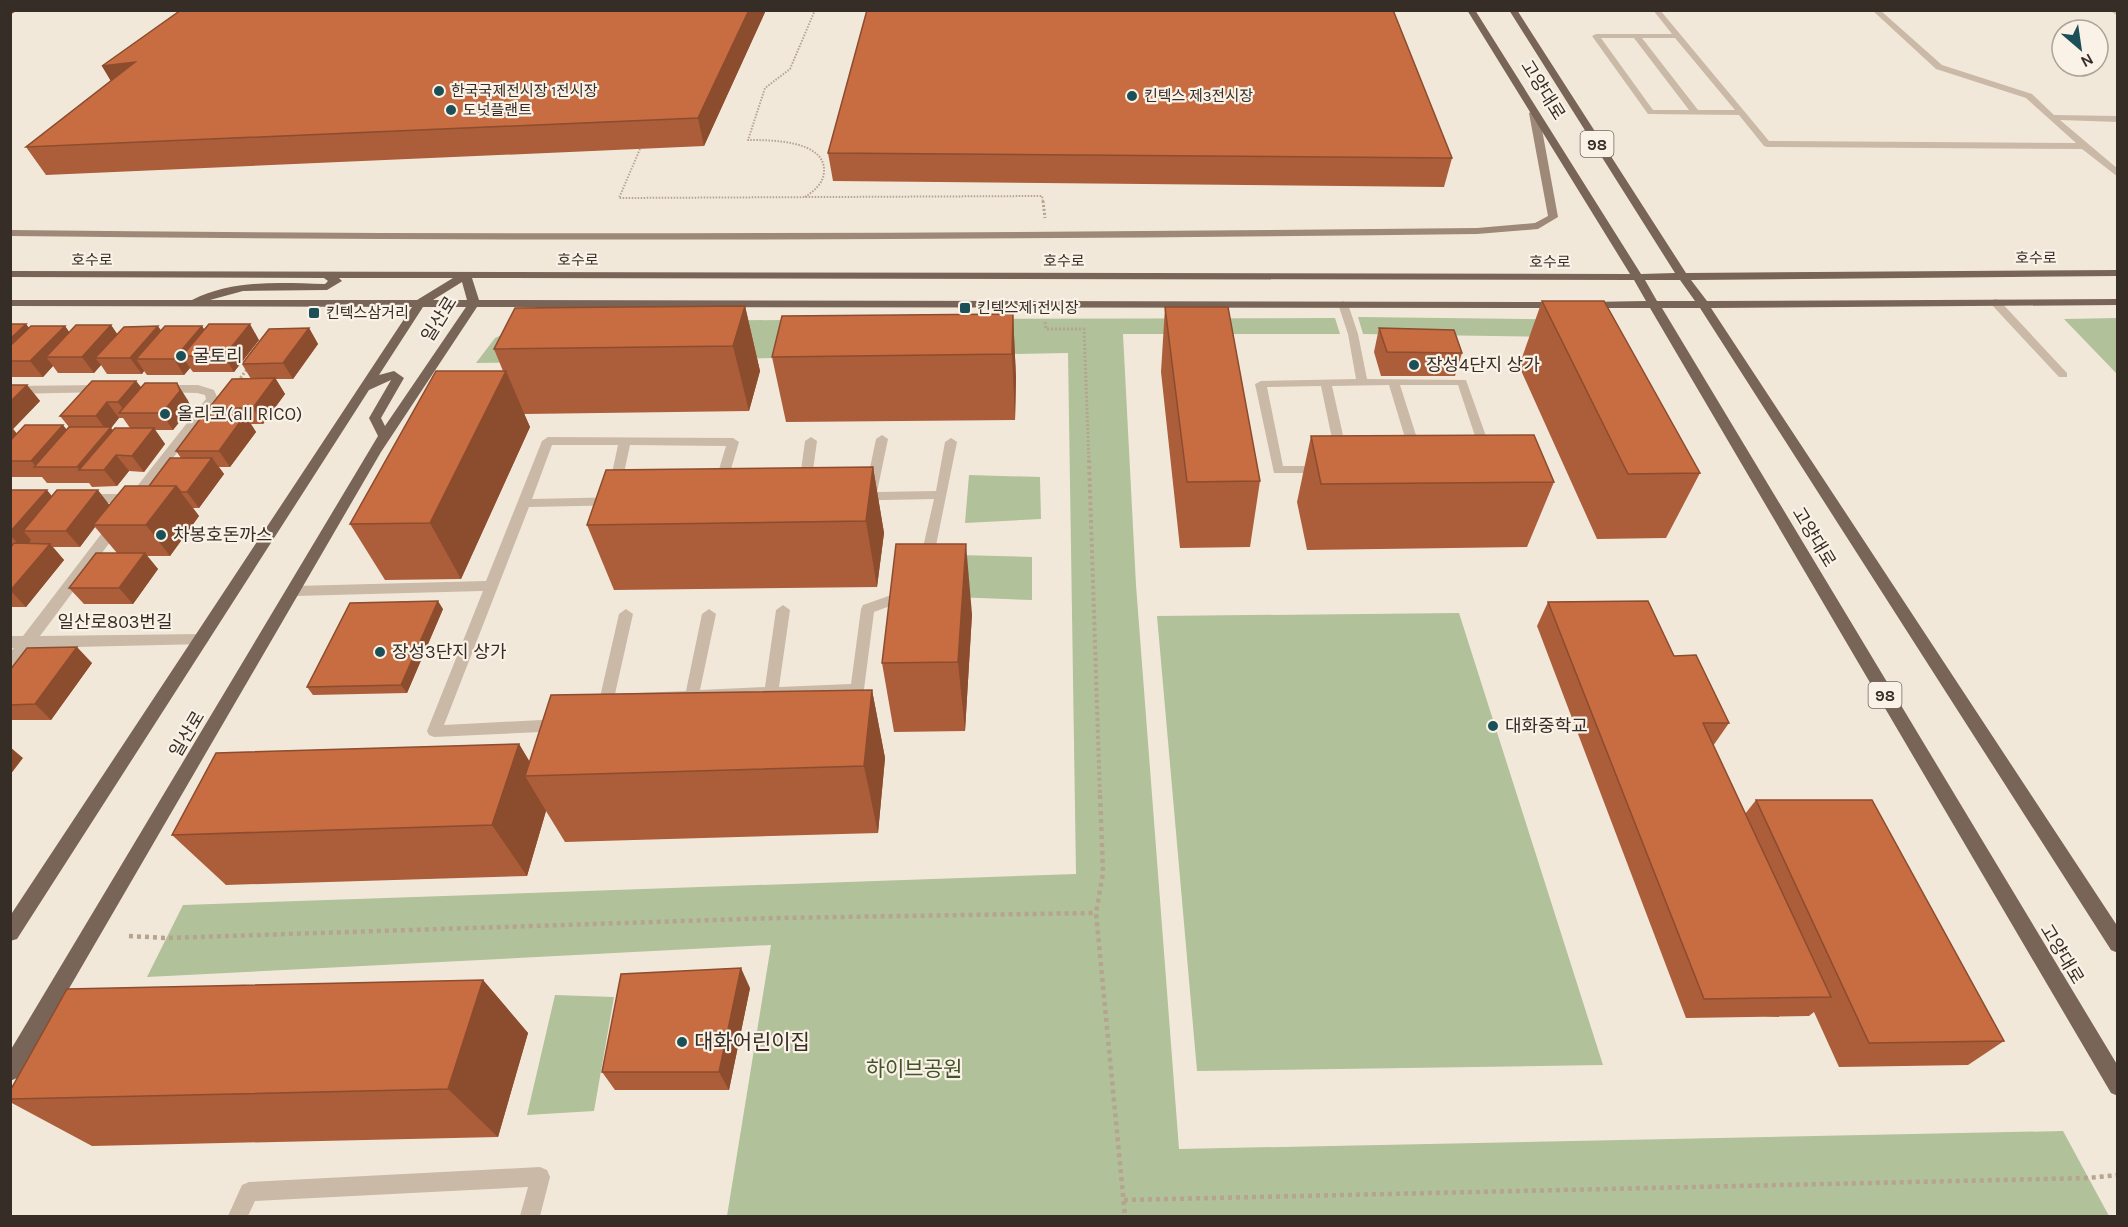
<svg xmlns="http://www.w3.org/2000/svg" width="2128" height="1227" font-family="Karla,'Noto Sans KR',sans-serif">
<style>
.green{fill:#b1c19a}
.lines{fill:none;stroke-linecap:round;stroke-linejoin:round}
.path-far3{stroke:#b6a390;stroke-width:2;stroke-dasharray:1.5 1.5;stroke-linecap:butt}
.path-far2{stroke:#b6a390;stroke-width:3;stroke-dasharray:2 2;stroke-linecap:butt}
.path-far1{stroke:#b6a390;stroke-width:4;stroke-dasharray:3 3;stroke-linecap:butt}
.path{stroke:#b6a390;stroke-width:4.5;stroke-dasharray:4 4;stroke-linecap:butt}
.lane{fill:#cab9a6;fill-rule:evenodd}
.street{fill:#cab9a6;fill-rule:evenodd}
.secondary{fill:#9e8877;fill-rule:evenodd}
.primary{fill:#786558;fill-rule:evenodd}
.wall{fill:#ac5d39;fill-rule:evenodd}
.shaded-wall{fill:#8c4c2e}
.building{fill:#c86c42;stroke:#8c4c2e;stroke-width:1.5}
.poi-dot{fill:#1c5058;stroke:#faf2e6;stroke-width:2}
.labels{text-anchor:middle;stroke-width:4.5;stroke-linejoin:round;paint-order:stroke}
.far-poi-label{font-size:15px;fill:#362d27;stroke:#faf2e6;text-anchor:start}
.far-street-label{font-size:15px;fill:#362d27;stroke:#faf2e6}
.shield{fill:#faf2e6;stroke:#716860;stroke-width:1.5}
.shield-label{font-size:16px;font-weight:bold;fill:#362d27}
.street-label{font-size:18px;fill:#362d27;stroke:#faf2e6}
.poi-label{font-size:18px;fill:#362d27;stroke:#faf2e6;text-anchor:start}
.near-poi-label{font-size:21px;fill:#362d27;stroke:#faf2e6;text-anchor:start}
.near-park-label{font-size:21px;fill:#42552a;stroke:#faf2e6}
</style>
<rect width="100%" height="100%" fill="#f2e8da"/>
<path class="green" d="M 1358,317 L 1604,320 L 1620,330 L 1624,338 L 1363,334 Z
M 1335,318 L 1340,334 L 1123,334 L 1136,585 L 1179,1149 L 2063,1131 L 2109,1216 L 727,1216 L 771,945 L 147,977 L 183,905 L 1076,874 L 1068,353 L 476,363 L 495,338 L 529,323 L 854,319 Z
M 2117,318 L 2118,318 L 2117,374 L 2064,319 Z
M 969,475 L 1040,477 L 1041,519 L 965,523 Z
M 958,555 L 1032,557 L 1032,600 L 954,597 Z
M 1459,613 L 1603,1065 L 1197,1071 L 1157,616 Z
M 555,995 L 614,997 L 594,1111 L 527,1115 Z"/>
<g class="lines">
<path class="path-far3" d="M 640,149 L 619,198 L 1042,196 L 1043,202
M 805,197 C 814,191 824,183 824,171 C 825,140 770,140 748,140 L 765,88 L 790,69 L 815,10"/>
<path class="path-far2" d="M 1043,201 L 1045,218
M 1045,322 L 1046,329 L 1084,329 L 1089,462
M 238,381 L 248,368"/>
<path class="path-far1" d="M 1089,460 L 1100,797"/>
<path class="path" d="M 1100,795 L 1103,873 L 1096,913 L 1125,1216
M 129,936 L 167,938 L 775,918 L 1096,913
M 1124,1200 L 2088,1178 L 2118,1175"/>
<path class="lane" d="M 1653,10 L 1660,10 L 1769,141 L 2076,143 L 2026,98 L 1936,69 L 1872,10 L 1880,10 L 1942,65 L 2032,94 L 2054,115 L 2118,116 L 2118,122 L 2060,120 L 2118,169 L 2118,177 L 2082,149 L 1767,147 L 1764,146 L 1739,115 L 1648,114 L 1592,36 L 1596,34 L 1672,34 ZM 1601,38 L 1634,38 L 1689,110 L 1653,110 ZM 1642,38 L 1675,38 L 1735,110 L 1698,110 Z
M 2109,10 L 2118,10 L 2118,16 Z
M 1995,299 L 1999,300 L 2067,373 L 2067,377 L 2059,377 L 1991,304 L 1990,302 Z
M 1343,301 L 1348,304 L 1358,334 L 1367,379 L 1466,380 L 1498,470 L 1496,473 L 1274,473 L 1255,384 L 1261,381 L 1356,379 L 1348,334 L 1338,304 ZM 1389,385 L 1410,454 L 1416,458 L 1422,454 L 1400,385 L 1458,385 L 1485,466 L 1283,466 L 1267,387 L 1321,386 L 1335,453 L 1341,457 L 1347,453 L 1332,386 Z
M 882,435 L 888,439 L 877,492 L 936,491 L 945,442 L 951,438 L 957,442 L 927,590 L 925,593 L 874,612 L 864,689 L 862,693 L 857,695 L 608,706 L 562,731 L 434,737 L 429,735 L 427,731 L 483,591 L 295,596 L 288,591 L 295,586 L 486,581 L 542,441 L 548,437 L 733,438 L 739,442 L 726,486 L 720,490 L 714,486 L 726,446 L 630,445 L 621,487 L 615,491 L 609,487 L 618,445 L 552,445 L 532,499 L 865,492 L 876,439 ZM 934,499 L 914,587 L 863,605 L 861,609 L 851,684 L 779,687 L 790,610 L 783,605 L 776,610 L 765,687 L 700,690 L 716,614 L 709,609 L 702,614 L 686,691 L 615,694 L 633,614 L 626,609 L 619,614 L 600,697 L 560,719 L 444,725 L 529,507 Z
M 811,437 L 817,441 L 811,485 L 805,489 L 799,485 L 805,441 Z
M 540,1167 L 547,1170 L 550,1177 L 540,1216 L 520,1216 L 528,1187 L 255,1201 L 248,1216 L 228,1216 L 242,1185 L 249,1182 Z"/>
<path class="street" d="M 103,385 L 109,389 L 107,392 L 10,394 L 10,386 Z
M 160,385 L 198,385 L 214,390 L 218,399 L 138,504 L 81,502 L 79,499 L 86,494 L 131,494 L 206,399 L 205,395 L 197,393 L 156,392 L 154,389 Z
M 117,518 L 124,523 L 122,526 L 40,636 L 201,634 L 206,636 L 209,640 L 206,644 L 31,648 L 16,668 L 10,670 L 10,652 L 14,648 L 10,648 L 10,636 L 23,636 L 112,520 Z"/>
<path class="secondary" d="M 1534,110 L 1539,113 L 1558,217 L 1538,229 L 1477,234 C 988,240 499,242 10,236 L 10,230 C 499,236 988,233 1477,228 L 1535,223 L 1548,216 L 1529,113 Z"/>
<path class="primary" d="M 1467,10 L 1475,10 L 1641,274 L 1675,273 L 1509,10 L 1517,10 L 1686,273 L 2118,270 L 2118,276 L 1691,280 L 1707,301 L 2118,299 L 2118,305 L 1711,308 L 2118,927 L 2118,953 L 2111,950 L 1700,308 L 1662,308 L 2118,1066 L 2118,1096 L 2111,1093 L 1650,308 L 1587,308 L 1581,305 L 1587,302 L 1646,301 L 1634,280 L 472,278 L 479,300 L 1560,302 L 1566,305 L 1560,308 L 477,307 L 381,452 L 17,1078 L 10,1081 L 10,1051 L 378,436 L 369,418 L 391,380 L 369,390 L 17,939 L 10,941 L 10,916 L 412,307 L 10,306 L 10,300 L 192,300 C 234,279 279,283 325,284 L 328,281 L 324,278 L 10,277 L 10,271 L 1630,274 ZM 339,278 L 453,278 L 417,300 L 210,300 L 243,291 L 327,290 L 342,281 ZM 1645,280 L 1680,280 L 1695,301 L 1657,301 ZM 462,282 L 467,300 L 433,300 ZM 423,307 L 466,307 L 385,426 L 381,418 L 404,378 L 394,371 L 379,375 Z"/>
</g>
<path class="wall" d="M 181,10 L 766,10 L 704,146 L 46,175 L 26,147 L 111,81 L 102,66 Z
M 828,153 L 1452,158 L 1444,187 L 833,181 Z
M 1542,301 L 1700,473 L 1666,538 L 1597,539 L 1519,366 Z
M 745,306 L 760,371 L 749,411 L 524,414 L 530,427 L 461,579 L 385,580 L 350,524 L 503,371 L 494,349 Z
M 1165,307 L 1260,481 L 1250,547 L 1180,548 L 1161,372 Z
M 1013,314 L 1016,378 L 1015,420 L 786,422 L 772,357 Z
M 10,324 L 26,324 L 29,328 L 65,326 L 69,332 L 111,325 L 117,334 L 202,326 L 204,330 L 259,340 L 234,372 L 193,372 L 190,368 L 184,375 L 147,375 L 144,371 L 142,374 L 107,374 L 101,365 L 94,373 L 58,373 L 53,366 L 43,377 L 10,377 Z
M 309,328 L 318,344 L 293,379 L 276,379 L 285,394 L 263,424 L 251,424 L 256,432 L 230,467 L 219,467 L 224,474 L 199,508 L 193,508 L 199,516 L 170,556 L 147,556 L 158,569 L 133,604 L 84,604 L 69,588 L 117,553 L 95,527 L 80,547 L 53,547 L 64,560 L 26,607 L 10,607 L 10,490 L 110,505 L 149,486 L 181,458 L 176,451 L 214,415 L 209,408 L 251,379 L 242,364 Z
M 1379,328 L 1462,353 L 1455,376 L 1381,376 L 1374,352 Z
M 136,381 L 141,387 L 187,399 L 191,407 L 173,430 L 155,430 L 165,444 L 144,472 L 129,471 L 117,486 L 92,487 L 89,483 L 47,483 L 42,477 L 10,477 L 10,385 L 27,385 L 40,401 L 13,429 L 17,434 L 67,430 L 69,427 L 60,416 ZM 119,418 L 123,418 L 130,428 L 113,430 L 111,428 Z
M 1311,436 L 1554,482 L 1527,547 L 1307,550 L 1297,502 Z
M 873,467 L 884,533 L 877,587 L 614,590 L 587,525 Z
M 1548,602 L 1674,656 L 1729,723 L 1713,746 L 1745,814 L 1756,800 L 2004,1041 L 1968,1065 L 1839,1067 L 1814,1012 L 1809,1016 L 1686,1018 L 1537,626 Z
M 443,609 L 407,693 L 313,695 L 307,687 Z
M 972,614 L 965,731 L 894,732 L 882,663 Z
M 92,663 L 51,720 L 10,720 L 10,670 Z
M 872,690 L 885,758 L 878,833 L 565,842 L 546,811 L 527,876 L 226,885 L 172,835 L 519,744 L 530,762 Z
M 483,980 L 528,1033 L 498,1137 L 92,1146 L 10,1102 L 10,1091 Z
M 750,988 L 729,1090 L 615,1090 L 602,1072 Z"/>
<path class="shaded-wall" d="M 10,10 L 18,10 L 10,15 Z
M 749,10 L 766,10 L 704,146 L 698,118 Z
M 135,62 L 118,93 L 102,66 Z
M 745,306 L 760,371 L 749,411 L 733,346 Z
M 1013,314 L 1016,378 L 1015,420 L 1012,354 Z
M 26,324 L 38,340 L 10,361 L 10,339 Z
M 250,324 L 259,340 L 234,372 L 224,356 Z
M 111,325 L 122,341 L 95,358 L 101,365 L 94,373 L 82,357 Z
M 65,326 L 76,342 L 46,357 L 53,366 L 43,377 L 30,361 Z
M 158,326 L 169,342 L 136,359 L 144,371 L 142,374 L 130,358 Z
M 202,326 L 212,341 L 182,356 L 190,368 L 184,375 L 174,359 Z
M 309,328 L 318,344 L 293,379 L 283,363 Z
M 506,371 L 530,427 L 461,579 L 430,523 Z
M 275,378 L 285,394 L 263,424 L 253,408 Z
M 136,381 L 148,397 L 126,413 L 118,402 Z
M 177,383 L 187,399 L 191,407 L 173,430 L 162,413 Z
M 27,385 L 40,401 L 13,429 L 26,444 L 10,461 L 10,402 Z
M 107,402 L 119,418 L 111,428 L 123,443 L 80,470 L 77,467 L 107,431 L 96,416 Z
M 245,415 L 256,432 L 230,467 L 219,451 Z
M 63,425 L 76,441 L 37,467 L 31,461 Z
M 154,428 L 165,444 L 144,472 L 132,456 Z
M 116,455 L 129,471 L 117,486 L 104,470 Z
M 212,458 L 224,474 L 199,508 L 187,492 Z
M 873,467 L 884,533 L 877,587 L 866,521 Z
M 176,486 L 199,516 L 170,556 L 146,525 Z
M 47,490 L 60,506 L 23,531 L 31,540 L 24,550 L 10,535 L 10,532 Z
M 98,490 L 111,507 L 93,525 L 95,527 L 80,547 L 66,531 Z
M 50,544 L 64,560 L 26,607 L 11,591 Z
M 966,544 L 972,614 L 965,731 L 958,662 Z
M 145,553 L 158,569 L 133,604 L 119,588 Z
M 438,601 L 443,609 L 407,693 L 401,685 Z
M 77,647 L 92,663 L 51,720 L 35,704 Z
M 872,690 L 885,758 L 878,833 L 864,766 Z
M 519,744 L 537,775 L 525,776 L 546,811 L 527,876 L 492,825 Z
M 10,747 L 23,758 L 10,775 Z
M 741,968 L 750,988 L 729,1090 L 719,1072 Z
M 483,980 L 528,1033 L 498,1137 L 448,1089 Z"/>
<path class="building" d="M 181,10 L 749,10 L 698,118 L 26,147 L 135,62 L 102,66 Z
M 867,10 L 1393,10 L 1452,158 L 828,153 Z
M 1542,301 L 1604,301 L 1700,473 L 1628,474 Z
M 745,306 L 733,346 L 494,349 L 515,308 Z
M 1165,307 L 1228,307 L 1260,481 L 1187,482 Z
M 1013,314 L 1012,354 L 772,357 L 782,316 Z
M 10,324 L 26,324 L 10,339 Z
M 209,324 L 250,324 L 224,356 L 182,356 Z
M 76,325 L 111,325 L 82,357 L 46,357 Z
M 31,326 L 65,326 L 30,361 L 10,361 L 10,346 Z
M 158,326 L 130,358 L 95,358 L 124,327 Z
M 165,326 L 202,326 L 174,359 L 136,359 Z
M 309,328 L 283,363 L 242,364 L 269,329 Z
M 1379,328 L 1454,330 L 1462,353 L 1387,352 Z
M 436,371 L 506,371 L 430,523 L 350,524 Z
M 275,378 L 253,408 L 209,408 L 232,379 Z
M 92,381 L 136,381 L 118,402 L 107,402 L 96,416 L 60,416 Z
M 145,383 L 177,383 L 180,391 L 162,413 L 119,413 Z
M 10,385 L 27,385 L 10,402 Z
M 203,415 L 245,415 L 219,451 L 176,451 Z
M 25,425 L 63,425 L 31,461 L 10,461 L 10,441 Z
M 69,427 L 111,427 L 77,467 L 34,467 Z
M 115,428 L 154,428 L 132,456 L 116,455 L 104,470 L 79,470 Z
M 1534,435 L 1554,482 L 1321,484 L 1311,436 Z
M 170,458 L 212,458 L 187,492 L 181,492 L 176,486 L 149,486 Z
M 873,467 L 866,521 L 587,525 L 606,470 Z
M 125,486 L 176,486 L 146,525 L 93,525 Z
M 10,490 L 47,490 L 10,532 Z
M 57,490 L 98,490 L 66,531 L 23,531 Z
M 14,543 L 50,544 L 10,591 L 10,548 Z
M 896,544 L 966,544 L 958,662 L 882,663 Z
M 96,553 L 145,553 L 119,588 L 69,588 Z
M 438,601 L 401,685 L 307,687 L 350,603 Z
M 1648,601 L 1674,656 L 1696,655 L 1729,723 L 1703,723 L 1831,997 L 1704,999 L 1548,602 Z
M 77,647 L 35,704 L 10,705 L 10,670 L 27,648 Z
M 872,690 L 864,766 L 525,776 L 551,695 Z
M 519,744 L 492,825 L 172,835 L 216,753 Z
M 1756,800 L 1872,800 L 2004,1041 L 1869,1043 Z
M 741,968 L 719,1072 L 602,1072 L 621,974 Z
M 483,980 L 448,1089 L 10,1099 L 10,1091 L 67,989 Z"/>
<g class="poi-dot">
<circle cx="439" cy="91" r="6"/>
<circle cx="1132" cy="96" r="6"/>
<circle cx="451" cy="110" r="6"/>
<rect x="959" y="302" width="12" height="12" rx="3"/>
<rect x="308" y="307" width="12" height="12" rx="3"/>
<circle cx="181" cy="356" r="6"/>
<circle cx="1414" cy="365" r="6"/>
<circle cx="165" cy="414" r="6"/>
<circle cx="161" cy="535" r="6"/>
<circle cx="380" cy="652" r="6"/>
<circle cx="1493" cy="726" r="6"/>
<circle cx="682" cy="1042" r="6"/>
</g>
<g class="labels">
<g class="far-poi-label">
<text x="451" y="96">한국국제전시장 1전시장</text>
<text x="1144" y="101">킨텍스 제3전시장</text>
<text x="463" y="115">도넛플랜트</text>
<text x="977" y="313">킨텍스제1전시장</text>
<text x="326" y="318">킨텍스삼거리</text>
</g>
<g class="far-street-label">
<text x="2036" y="263">호수로</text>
<text x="92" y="265">호수로</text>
<text x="578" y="265">호수로</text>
<text x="1064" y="266">호수로</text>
<text x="1550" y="267">호수로</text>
</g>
<g class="shield">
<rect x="1580.5" y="131" width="33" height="26" rx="4.5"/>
<rect x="1868.5" y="682" width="33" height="26" rx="4.5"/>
</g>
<g class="shield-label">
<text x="1597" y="150">98</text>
<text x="1885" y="701">98</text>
</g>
<g class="street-label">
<text transform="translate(1543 90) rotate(58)" y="6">고양대로</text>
<text transform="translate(439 319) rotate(-58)" y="6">일산로</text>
<text transform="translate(1814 537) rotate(59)" y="6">고양대로</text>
<text x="115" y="628">일산로803번길</text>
<text transform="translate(187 734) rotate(-59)" y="6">일산로</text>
<text transform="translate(2062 954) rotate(59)" y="6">고양대로</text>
</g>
<g class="poi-label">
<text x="193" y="362">굴토리</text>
<text x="1426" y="371">장성4단지 상가</text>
<text x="177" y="420">올리코(all RICO)</text>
<text x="173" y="541">차봉호돈까스</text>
<text x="392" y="658">장성3단지 상가</text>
<text x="1505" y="732">대화중학교</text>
</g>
<g class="near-poi-label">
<text x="694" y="1049">대화어린이집</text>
</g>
<g class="near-park-label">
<text x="914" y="1076">하이브공원</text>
</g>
</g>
<rect width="2128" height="1227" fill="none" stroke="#362d27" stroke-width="24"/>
<g transform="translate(2080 48) rotate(151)"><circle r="28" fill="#faf2e6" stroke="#aca39a" stroke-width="1.5"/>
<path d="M0-4.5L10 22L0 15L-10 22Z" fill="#1c5058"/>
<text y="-9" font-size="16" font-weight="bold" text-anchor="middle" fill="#362d27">N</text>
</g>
</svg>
